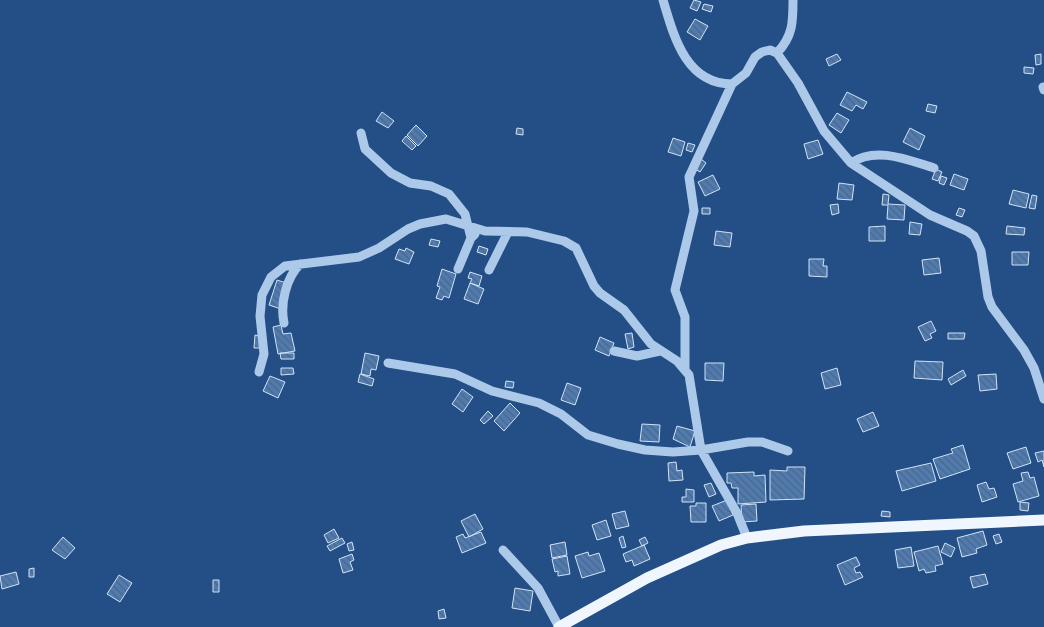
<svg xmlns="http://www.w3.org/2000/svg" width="1044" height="627" font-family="'Archivo Narrow',sans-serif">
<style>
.building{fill:url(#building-back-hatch);stroke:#d1e3f7}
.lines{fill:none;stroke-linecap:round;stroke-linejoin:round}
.minor{stroke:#adc9e9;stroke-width:9}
.major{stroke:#f0f6fe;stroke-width:11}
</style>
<defs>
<pattern id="building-back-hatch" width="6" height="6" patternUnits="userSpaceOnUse" patternTransform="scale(1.25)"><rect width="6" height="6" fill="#507bb0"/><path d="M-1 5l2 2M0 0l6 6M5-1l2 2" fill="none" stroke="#4e6683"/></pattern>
</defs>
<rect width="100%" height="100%" fill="#234f86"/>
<path class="building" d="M 694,0 L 701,2 L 697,11 L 690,8 Z
M 704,4 L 713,6 L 711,12 L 702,9 Z
M 695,19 L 708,26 L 700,40 L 687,32 Z
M 837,54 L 841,60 L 829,66 L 826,59 Z
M 1041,54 L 1041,64 L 1036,65 L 1035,55 Z
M 1024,67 L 1034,68 L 1033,74 L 1024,73 Z
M 847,92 L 867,102 L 863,109 L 856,105 L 852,111 L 840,105 Z
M 928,104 L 937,106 L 935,113 L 926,111 Z
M 382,112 L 394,121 L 388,128 L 376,121 Z
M 837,113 L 849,120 L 841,133 L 829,125 Z
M 416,125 L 427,136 L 418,146 L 407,135 Z
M 517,128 L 523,129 L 523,135 L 516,134 Z
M 910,128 L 925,136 L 919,150 L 903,142 Z
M 406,136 L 416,146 L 412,150 L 402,141 Z
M 673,138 L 685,142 L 681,156 L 668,152 Z
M 818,140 L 823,154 L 808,159 L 804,144 Z
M 688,143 L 695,145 L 692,152 L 686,150 Z
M 701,159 L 706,163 L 700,172 L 695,169 Z
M 936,169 L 942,172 L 938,181 L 932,179 Z
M 954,174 L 968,179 L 964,190 L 950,185 Z
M 713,175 L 720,189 L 705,196 L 698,182 Z
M 941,176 L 947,178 L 944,185 L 939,183 Z
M 839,183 L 854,185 L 852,200 L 837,199 Z
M 1013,190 L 1029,194 L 1026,208 L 1009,204 Z
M 883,194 L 889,195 L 888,204 L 905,205 L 904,220 L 887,219 L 888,205 L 882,205 Z
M 1032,195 L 1037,196 L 1035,209 L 1029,208 Z
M 838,204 L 839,213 L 832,215 L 830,205 Z
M 702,208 L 710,208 L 710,214 L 702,214 Z
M 959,208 L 965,210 L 962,217 L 956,215 Z
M 910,222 L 922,224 L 920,235 L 909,234 Z
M 885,226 L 885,241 L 869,241 L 869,227 Z
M 1007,226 L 1025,228 L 1024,235 L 1006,234 Z
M 716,231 L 732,233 L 730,247 L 714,245 Z
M 431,239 L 440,241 L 438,247 L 429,245 Z
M 479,246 L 488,249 L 486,255 L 477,252 Z
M 406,248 L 414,252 L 409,264 L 395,259 L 399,249 L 405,251 Z
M 1012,252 L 1029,252 L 1028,265 L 1012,265 Z
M 939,258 L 941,273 L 924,275 L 922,260 Z
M 809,259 L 824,259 L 823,266 L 827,266 L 827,277 L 809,276 Z
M 442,269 L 456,274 L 449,298 L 444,296 L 442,300 L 436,298 L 440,287 L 437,286 Z
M 470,272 L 482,276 L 479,286 L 470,283 L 472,279 L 468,278 Z
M 277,280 L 289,284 L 281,309 L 269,305 Z
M 470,283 L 484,289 L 478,304 L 464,299 Z
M 931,321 L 936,331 L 930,334 L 932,338 L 925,341 L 918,327 Z
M 281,325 L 283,334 L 291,333 L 295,351 L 278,354 L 273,327 Z
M 632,333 L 634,347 L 628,349 L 625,334 Z
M 948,333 L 965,333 L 964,339 L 948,339 Z
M 255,335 L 260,336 L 262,348 L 254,348 Z
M 600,337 L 614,343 L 609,356 L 595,350 Z
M 280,353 L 294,353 L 294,359 L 281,359 Z
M 365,353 L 379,356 L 376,370 L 371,369 L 370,376 L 361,374 Z
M 915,361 L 943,362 L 942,380 L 914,378 Z
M 705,363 L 724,363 L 723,381 L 705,380 Z
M 281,368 L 293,368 L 294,374 L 281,375 Z
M 837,368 L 841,385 L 825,389 L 821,373 Z
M 963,370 L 966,376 L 951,385 L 948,379 Z
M 360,374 L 374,379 L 372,386 L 358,382 Z
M 996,374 L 997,389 L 980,391 L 978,375 Z
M 270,376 L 285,382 L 278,398 L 263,391 Z
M 506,381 L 514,382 L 513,388 L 505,387 Z
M 567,383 L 581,388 L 575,405 L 561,400 Z
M 462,389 L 473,397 L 463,412 L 452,404 Z
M 510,403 L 520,413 L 504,431 L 494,421 Z
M 488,411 L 493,416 L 484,424 L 480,420 Z
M 873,412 L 879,426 L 863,432 L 857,419 Z
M 642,424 L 660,425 L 659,442 L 640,441 Z
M 677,426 L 695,431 L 690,447 L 673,439 Z
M 963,445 L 970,469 L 940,479 L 933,459 L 953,453 L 951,449 Z
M 1026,447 L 1031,463 L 1013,469 L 1007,453 Z
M 1044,451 L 1044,467 L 1042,460 L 1038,462 L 1035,453 Z
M 676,462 L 677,471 L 682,470 L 683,480 L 669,481 L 668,463 Z
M 931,463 L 936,481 L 902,491 L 896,471 Z
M 787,467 L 805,467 L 804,499 L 770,500 L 770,470 L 787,471 Z
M 754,472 L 754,476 L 765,475 L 766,502 L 738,504 L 738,488 L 732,488 L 731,483 L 727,483 L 727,473 Z
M 1028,472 L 1030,478 L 1034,477 L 1039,496 L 1018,502 L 1013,484 L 1023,481 L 1021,473 Z
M 986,482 L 989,489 L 994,488 L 997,497 L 982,502 L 977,485 Z
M 711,483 L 716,494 L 709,497 L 704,485 Z
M 686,489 L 694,490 L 694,502 L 682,502 L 682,497 L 686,497 Z
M 727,500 L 733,515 L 719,521 L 712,506 Z
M 1020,502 L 1029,503 L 1028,511 L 1020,510 Z
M 696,503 L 706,503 L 706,522 L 691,522 L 690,506 L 696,506 Z
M 756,504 L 757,521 L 742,522 L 741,505 Z
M 625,511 L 629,526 L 616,529 L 612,514 Z
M 882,511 L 890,512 L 890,517 L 881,516 Z
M 475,514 L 483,529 L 469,537 L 461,521 Z
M 606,520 L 611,536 L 597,540 L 592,525 Z
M 334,529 L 339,538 L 328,543 L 324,535 Z
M 983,531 L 987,545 L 976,549 L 977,553 L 962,557 L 957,538 Z
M 481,532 L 486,543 L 462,553 L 456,537 L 463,534 L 465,538 Z
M 999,534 L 1002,542 L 996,544 L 993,536 Z
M 623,536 L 626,547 L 622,548 L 619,538 Z
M 63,537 L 75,548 L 65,559 L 52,550 Z
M 645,537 L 648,543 L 642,546 L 639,540 Z
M 342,538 L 345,543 L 330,551 L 327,546 Z
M 352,542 L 354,550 L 349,551 L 347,544 Z
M 565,542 L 567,555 L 552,558 L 550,545 Z
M 945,543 L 955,548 L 951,557 L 941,552 Z
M 644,545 L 650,559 L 634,566 L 632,560 L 626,562 L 623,554 Z
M 938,546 L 943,564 L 935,566 L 936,571 L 926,573 L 924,569 L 919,571 L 914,552 Z
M 911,547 L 914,566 L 898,568 L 895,550 Z
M 588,552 L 589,556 L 599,553 L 605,571 L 582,578 L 575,556 Z
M 352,554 L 354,560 L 350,562 L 353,570 L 343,573 L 339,559 Z
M 567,556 L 570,574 L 558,576 L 558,571 L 555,572 L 552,559 Z
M 856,557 L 860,565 L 854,568 L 856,573 L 860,572 L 863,577 L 845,585 L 837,565 Z
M 34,568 L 34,577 L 29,577 L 29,569 Z
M 16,572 L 19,584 L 2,589 L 0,576 Z
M 985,574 L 988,584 L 973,588 L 970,577 Z
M 119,575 L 132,583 L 120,602 L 107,594 Z
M 213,580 L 219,580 L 219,592 L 213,592 Z
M 515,588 L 533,591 L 530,611 L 512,608 Z
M 444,609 L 446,618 L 439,619 L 438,611 Z"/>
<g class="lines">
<path class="minor" d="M 663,0 C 674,37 686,84 732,84 L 746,73 L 755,57 L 762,52 L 770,50 L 777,53 L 798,83 L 824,131 L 851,163 L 930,215 L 967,231 L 974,236 L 981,251 L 988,297 L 992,307 L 1024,350 L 1034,368 L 1044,399
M 777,53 C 793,36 793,22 793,0
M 1043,87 L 1044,90
M 361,133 L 365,149 L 391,173 L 410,183 L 431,186 L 449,194 L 465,214 L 471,238
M 851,163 C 876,146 908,160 934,168
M 458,269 L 471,238 L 475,234
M 489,270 L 508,232
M 284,323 C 280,304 286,278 300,264
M 614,351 L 637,356 L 660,351
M 388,363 L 455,374 L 492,391 L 539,403 L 561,414 L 588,435 L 618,444 L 645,450 L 673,452 L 701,450 L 748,442 L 762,442 L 788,451
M 685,368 L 685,317 L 675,290 L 694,211 L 689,177 L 732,84
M 259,372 L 264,354 L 260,316 L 262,295 L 271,277 L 285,266 L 359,257 L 379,248 L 408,229 L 420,224 L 446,219 L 485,231 L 527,232 L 564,241 L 576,248 L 594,286 L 600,293 L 624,310 L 651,344 L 677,361 L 689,375 L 701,450 L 737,513 L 747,538
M 503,550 L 538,588 L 559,627"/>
<path class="major" d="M 559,627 L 647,578 L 721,545 L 747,538 L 804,531 L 1044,520"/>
</g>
</svg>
